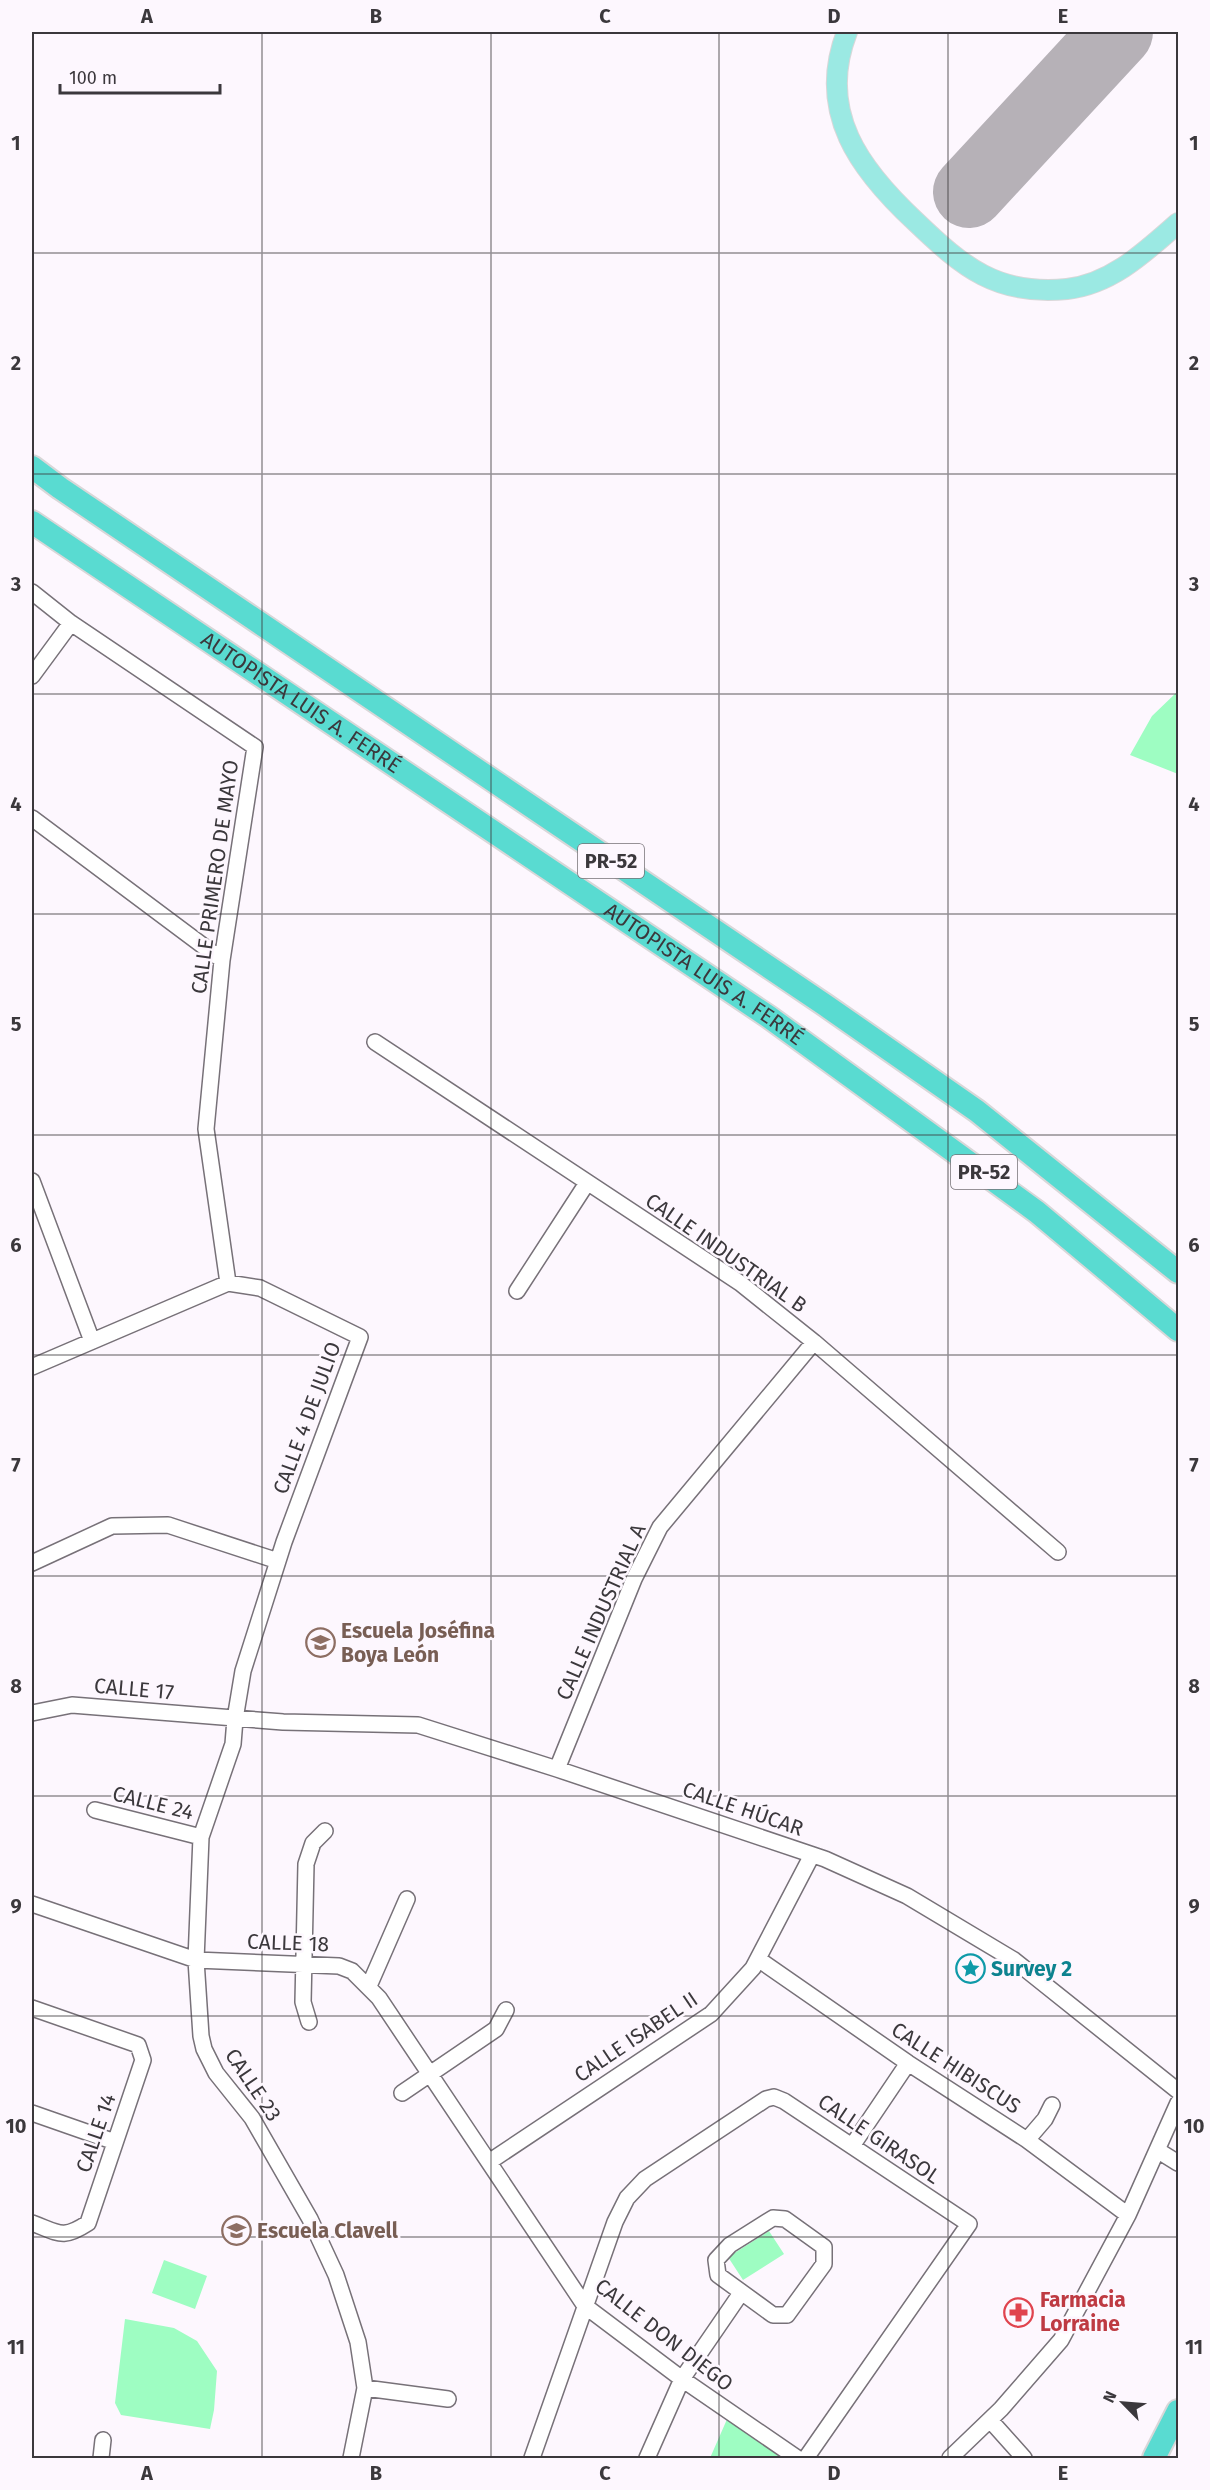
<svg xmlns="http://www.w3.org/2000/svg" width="1210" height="2490" font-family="'Fira Sans',sans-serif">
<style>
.green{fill:#9efdc2}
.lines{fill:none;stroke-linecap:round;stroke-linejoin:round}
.runway{stroke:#b6b1b7;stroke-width:72}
.minor-casing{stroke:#777178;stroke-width:18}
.major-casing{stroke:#d8d7d8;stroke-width:22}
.highway-casing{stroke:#d8d7d8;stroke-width:26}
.minor{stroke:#fff;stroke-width:15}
.major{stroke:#9be9e3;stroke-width:20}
.highway{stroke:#59dbd1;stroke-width:22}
.grid{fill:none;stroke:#3b383c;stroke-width:1.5;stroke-opacity:0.55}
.labels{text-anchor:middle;stroke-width:5;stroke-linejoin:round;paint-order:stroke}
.shield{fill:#fdf7fe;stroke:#757176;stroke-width:1.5}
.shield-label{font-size:20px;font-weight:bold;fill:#3b383c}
.street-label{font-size:21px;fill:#3b383c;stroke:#fdf7fe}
.education-label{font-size:21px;font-weight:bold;fill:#785e54;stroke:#fdf7fe;text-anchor:start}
.culture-label{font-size:21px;font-weight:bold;fill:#0d838f;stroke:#fdf7fe;text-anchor:start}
.health-label{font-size:21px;font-weight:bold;fill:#be3a42;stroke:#fdf7fe;text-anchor:start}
.neatline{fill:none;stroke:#3b383c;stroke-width:2}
.grid-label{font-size:20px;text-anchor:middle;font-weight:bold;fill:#3b383c}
</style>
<rect width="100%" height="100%" fill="#fdf7fe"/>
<path class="green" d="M 1178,691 L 1178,774 L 1130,755 L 1152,716 Z
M 769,2231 L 784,2254 L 743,2280 L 728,2257 Z
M 164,2260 L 207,2276 L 195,2309 L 152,2293 Z
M 125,2319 L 174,2328 L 197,2341 L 217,2371 L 214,2410 L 210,2429 L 121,2415 L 115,2403 Z
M 728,2417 L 790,2458 L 710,2458 Z"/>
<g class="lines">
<path class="runway" d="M 969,192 L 1117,32"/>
<defs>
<path id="minor" d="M 32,592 L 71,623 L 255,747 L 222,960 L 206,1129 L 228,1283
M 32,676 L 71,623
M 32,818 L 222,960
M 375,1042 L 740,1283 L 814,1342 L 1058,1552
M 32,1181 L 92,1341
M 517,1291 L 587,1183
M 32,1367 L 228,1283 L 260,1288 L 360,1337 L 284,1542 L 243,1671 L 235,1719 L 233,1744 L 201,1837 L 196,1960 L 201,2036 L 204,2049 L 216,2073 L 252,2118 L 310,2219 L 336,2275 L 358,2342 L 365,2388 L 351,2458
M 32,1563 L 112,1526 L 168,1525 L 278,1561
M 32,1713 L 72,1705 L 283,1722 L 418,1725 L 557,1769 L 825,1859 L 907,1896 L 1014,1960 L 1178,2091
M 557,1769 L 634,1579 L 660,1527 L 814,1342
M 95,1810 L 201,1837
M 32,1904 L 196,1960 L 339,1966 L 352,1971 L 379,1998 L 585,2306 L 682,2379 L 797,2458
M 758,1959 L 908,2063 L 1027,2140 L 1128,2215
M 369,1986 L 407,1899
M 32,2008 L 138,2045 L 143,2060 L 88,2223 C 62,2240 59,2233 32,2223
M 309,2022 L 303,2002 L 306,1864 L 313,1843 L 325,1831
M 402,2093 L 496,2029 L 506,2010
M 32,2113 L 115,2142
M 1027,2140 L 1045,2119 L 1052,2105
M 852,2146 L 908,2063
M 1157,2150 L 1178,2163
M 489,2162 L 711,2014 L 753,1968 L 812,1855
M 773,2218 L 785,2219 L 824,2247 L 824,2264 L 787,2315 L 773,2315 L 718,2275 L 716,2260 L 730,2245 Z
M 365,2388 L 448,2399
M 990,2420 L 1024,2458
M 101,2458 L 103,2440
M 532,2458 L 615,2222 L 627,2198 L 645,2179 L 766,2099 L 774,2097 L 784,2101 L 969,2224 L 806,2458
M 647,2458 L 682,2379 L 741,2293
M 950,2458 L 1001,2409 L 1061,2340 L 1128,2215 L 1178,2103"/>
<path id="major" d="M 847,32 C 816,112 860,170 916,222 C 963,267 997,296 1067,289 C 1112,284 1146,251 1178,223"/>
<g id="highway">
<path d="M 32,467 L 60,488 L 825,1005 L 977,1111 L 1178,1272"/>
<path id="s1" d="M 32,522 L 769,1017 L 1037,1212 L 1178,1330"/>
<path d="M 1154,2458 L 1178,2411"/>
</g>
</defs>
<use href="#minor" class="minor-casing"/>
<use href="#major" class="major-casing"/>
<use href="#highway" class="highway-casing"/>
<use href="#minor" class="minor"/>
<use href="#major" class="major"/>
<use href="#highway" class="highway"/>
</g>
<path class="grid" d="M 262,32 L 262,2458M 491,32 L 491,2458M 719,32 L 719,2458M 948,32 L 948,2458M 32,253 L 1178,253M 32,474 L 1178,474M 32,694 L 1178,694M 32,914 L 1178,914M 32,1135 L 1178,1135M 32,1355 L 1178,1355M 32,1576 L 1178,1576M 32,1796 L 1178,1796M 32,2016 L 1178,2016M 32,2237 L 1178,2237"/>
<defs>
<symbol id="school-ring" viewBox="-11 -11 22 22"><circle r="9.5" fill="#fdf7fe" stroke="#8d6e63" stroke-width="1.5"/><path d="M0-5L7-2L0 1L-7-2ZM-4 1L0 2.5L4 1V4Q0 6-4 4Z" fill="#8d6e63"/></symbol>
<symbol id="sight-ring" viewBox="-11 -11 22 22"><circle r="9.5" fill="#fdf7fe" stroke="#0f9aa8" stroke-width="1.5"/><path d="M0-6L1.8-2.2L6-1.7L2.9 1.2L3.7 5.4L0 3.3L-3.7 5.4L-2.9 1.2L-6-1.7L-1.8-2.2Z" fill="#0f9aa8"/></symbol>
<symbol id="pharmacy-ring" viewBox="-11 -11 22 22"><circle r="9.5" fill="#fdf7fe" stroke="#e0444e" stroke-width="1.5"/><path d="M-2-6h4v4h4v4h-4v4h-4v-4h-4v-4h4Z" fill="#e0444e"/></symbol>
</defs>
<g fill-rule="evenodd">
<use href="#school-ring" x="304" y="1626" width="33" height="33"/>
<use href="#sight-ring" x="954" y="1952" width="33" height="33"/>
<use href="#school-ring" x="220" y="2214" width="33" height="33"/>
<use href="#pharmacy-ring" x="1002" y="2296" width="33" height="33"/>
</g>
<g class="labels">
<g class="shield">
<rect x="578" y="844" width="66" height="34" rx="4.5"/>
<rect x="951" y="1155" width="66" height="34" rx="4.5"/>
</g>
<g class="shield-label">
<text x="611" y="868">PR-52</text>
<text x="984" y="1179">PR-52</text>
</g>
<g class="street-label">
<text dy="7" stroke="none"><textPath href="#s1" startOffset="324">AUTOPISTA LUIS A. FERRÉ</textPath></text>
<text transform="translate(215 877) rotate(-82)" y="7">CALLE PRIMERO DE MAYO</text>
<text dy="7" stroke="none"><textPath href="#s1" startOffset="810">AUTOPISTA LUIS A. FERRÉ</textPath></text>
<text transform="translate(726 1253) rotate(35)" y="7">CALLE INDUSTRIAL B</text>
<text transform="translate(307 1418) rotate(-70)" y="7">CALLE 4 DE JULIO</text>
<text transform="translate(601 1612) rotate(-66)" y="7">CALLE INDUSTRIAL A</text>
<text transform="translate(134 1689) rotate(5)" y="7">CALLE 17</text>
<text transform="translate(153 1803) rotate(14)" y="7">CALLE 24</text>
<text transform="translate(743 1809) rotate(19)" y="7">CALLE HÚCAR</text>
<text transform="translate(288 1943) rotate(2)" y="7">CALLE 18</text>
<text transform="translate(636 2037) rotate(-34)" y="7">CALLE ISABEL II</text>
<text transform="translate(956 2068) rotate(33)" y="7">CALLE HIBISCUS</text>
<text transform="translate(253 2085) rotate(56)" y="7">CALLE 23</text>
<text transform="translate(96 2133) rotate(-71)" y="7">CALLE 14</text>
<text transform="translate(879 2139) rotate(34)" y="7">CALLE GIRASOL</text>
<text transform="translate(664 2335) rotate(38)" y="7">CALLE DON DIEGO</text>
</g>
<g class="education-label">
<text x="341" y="1638">Escuela Joséfina<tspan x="341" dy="24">Boya León</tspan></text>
<text x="257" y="2238">Escuela Clavell</text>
</g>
<g class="culture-label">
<text x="991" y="1976">Survey 2</text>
</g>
<g class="health-label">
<text x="1040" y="2307">Farmacia<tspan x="1040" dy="24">Lorraine</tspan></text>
</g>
</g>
<rect width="1210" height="2490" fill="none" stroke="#fdf7fe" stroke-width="66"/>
<g transform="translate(1123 2403) rotate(295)" stroke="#fdf7fe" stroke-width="4.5" paint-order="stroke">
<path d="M0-4.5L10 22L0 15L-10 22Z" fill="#3b383c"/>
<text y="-9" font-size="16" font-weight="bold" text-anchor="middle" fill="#3b383c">N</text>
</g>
<path d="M60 84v9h160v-9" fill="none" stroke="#3b383c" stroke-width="3"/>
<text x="69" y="84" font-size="18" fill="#3b383c" stroke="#fdf7fe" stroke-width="4.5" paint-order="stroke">100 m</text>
<rect x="33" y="33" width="1144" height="2424" class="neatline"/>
<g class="grid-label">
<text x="147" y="23">A</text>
<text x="376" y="23">B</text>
<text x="605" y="23">C</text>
<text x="834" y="23">D</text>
<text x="1063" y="23">E</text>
<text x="16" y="150">1</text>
<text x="1194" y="150">1</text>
<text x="16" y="370">2</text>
<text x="1194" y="370">2</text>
<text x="16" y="591">3</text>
<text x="1194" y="591">3</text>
<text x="16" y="811">4</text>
<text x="1194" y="811">4</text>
<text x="16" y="1031">5</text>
<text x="1194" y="1031">5</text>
<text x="16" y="1252">6</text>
<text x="1194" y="1252">6</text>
<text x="16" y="1472">7</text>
<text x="1194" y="1472">7</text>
<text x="16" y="1693">8</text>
<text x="1194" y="1693">8</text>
<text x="16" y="1913">9</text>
<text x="1194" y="1913">9</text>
<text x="16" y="2133">10</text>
<text x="1194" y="2133">10</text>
<text x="16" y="2354">11</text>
<text x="1194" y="2354">11</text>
<text x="147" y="2480">A</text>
<text x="376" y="2480">B</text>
<text x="605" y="2480">C</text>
<text x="834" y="2480">D</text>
<text x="1063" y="2480">E</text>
</g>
</svg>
